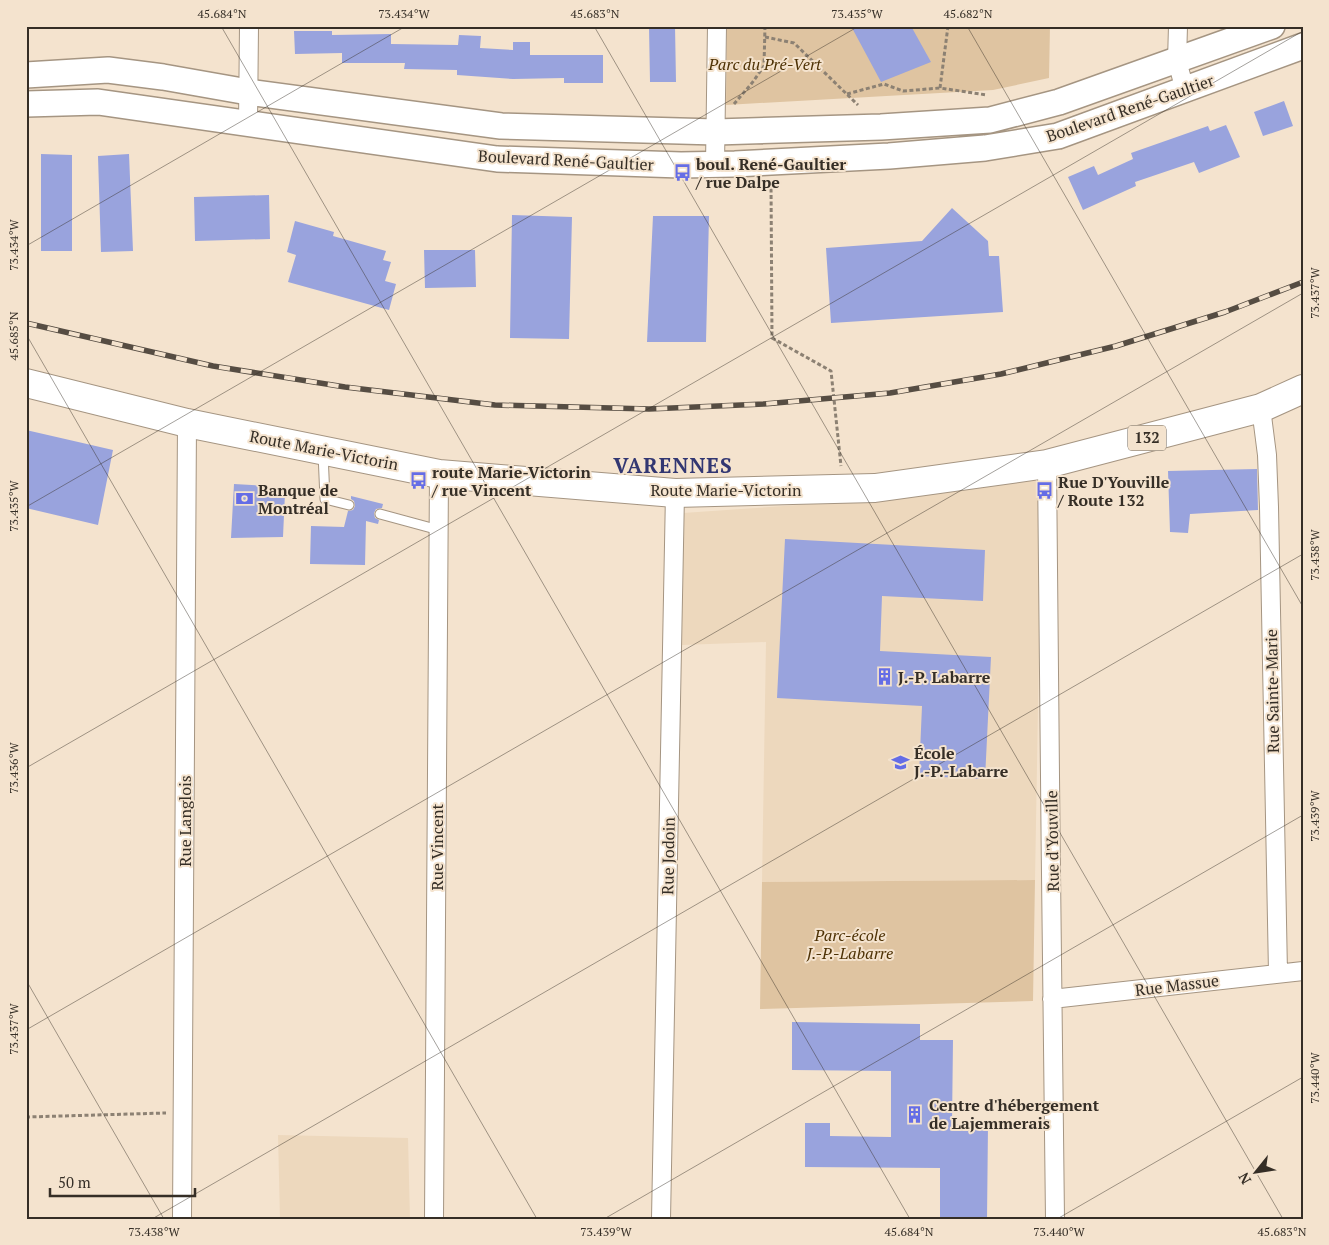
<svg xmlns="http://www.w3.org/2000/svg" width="1329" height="1245" font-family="'PT Serif',serif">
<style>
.built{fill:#edd8bd}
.green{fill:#dfc4a1}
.building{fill:#99a3dd}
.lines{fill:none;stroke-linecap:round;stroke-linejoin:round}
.lane-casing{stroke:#a59582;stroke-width:11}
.street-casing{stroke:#a59582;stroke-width:20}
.secondary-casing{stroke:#a59582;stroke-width:28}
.primary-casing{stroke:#a59582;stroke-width:30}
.path{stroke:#8c8173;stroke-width:3;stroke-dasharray:4 2.5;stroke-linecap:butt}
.lane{stroke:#fff;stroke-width:9}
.street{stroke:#fff;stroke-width:18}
.secondary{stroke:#fff;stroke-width:25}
.primary{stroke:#fff;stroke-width:28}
.rail-casing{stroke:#564d43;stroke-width:5.5}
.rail{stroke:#f4e3ce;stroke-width:4;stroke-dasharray:11;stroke-linecap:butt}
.ticks{fill:none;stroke:#352e26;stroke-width:1;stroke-opacity:0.45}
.labels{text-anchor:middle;stroke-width:4;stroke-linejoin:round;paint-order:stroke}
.shield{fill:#f4e3ce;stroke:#6e6458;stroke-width:1}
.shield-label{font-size:15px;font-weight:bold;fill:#352e26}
.park-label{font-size:16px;font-style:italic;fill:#4e3205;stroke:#f4e3ce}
.street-label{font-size:16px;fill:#352e26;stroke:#f4e3ce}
.poi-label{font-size:16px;font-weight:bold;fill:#352e26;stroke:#f4e3ce;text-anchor:start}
.district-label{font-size:21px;font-weight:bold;letter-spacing:1px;fill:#323772;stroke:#f4e3ce}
.neatline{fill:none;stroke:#352e26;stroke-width:2}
.ticks-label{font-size:12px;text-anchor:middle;fill:#352e26}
</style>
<rect width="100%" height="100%" fill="#f4e3ce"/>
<path class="built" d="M 1042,479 L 1035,880 L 762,882 L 766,642 L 682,645 L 683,513 L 871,500 Z
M 278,1135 L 408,1138 L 410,1219 L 280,1219 Z"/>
<path class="green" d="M 727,26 L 1050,26 L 1049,78 L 993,90 L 726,105 Z
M 1035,880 L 1033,1001 L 760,1009 L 762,882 Z"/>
<path class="building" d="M 649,26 L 675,26 L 676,82 L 650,82 Z
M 851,26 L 911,26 L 931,62 L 881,82 Z
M 294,31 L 332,31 L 332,35 L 391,34 L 391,44 L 458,45 L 459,35 L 481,36 L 480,48 L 513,50 L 513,42 L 530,42 L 530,55 L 603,55 L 603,83 L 564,83 L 564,78 L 513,79 L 457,75 L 457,70 L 404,69 L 405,63 L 342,63 L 342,53 L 295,54 Z
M 1284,101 L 1293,126 L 1263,136 L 1254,112 Z
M 1226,125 L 1240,157 L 1199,173 L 1194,162 L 1135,182 L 1136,186 L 1083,210 L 1068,177 L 1094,166 L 1098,175 L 1133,159 L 1131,153 L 1208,126 L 1210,131 Z
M 41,154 L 72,155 L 72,251 L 41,251 Z
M 129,154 L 133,251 L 101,252 L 98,156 Z
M 269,195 L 270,239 L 195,241 L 194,197 Z
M 952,208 L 988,241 L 989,256 L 999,256 L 1003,312 L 831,323 L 826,248 L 922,241 Z
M 512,215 L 572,217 L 569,339 L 510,338 Z
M 653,216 L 709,216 L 706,342 L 647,342 Z
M 295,221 L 334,232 L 333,236 L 386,251 L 383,260 L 391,262 L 385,281 L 396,284 L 389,310 L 288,282 L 296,255 L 287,252 Z
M 424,250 L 475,250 L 476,287 L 425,288 Z
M 26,430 L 113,450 L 98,525 L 26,508 Z
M 1257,469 L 1258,510 L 1190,514 L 1188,533 L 1170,532 L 1168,471 Z
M 234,484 L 267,486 L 268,493 L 285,493 L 283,537 L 231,538 Z
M 351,496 L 383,504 L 382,508 L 376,509 L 374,513 L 375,518 L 379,520 L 378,524 L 366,521 L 365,565 L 310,564 L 311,526 L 344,527 L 348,511 L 353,510 L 355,506 L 354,501 L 351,499 Z
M 785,539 L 985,550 L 983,601 L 882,596 L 880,651 L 991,657 L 985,779 L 919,776 L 922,706 L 777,698 Z
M 792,1022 L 920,1024 L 920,1040 L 953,1040 L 952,1124 L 988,1125 L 987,1219 L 940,1219 L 940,1168 L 805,1167 L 805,1123 L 830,1123 L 830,1136 L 891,1137 L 891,1071 L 792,1070 Z"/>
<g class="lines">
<defs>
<path id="lane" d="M 323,453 L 325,499 L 349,505
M 380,514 L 439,530"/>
<path id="street" d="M 1178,26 L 1177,61 L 1185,90
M 248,124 L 249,26
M 715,164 L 717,26
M 1261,408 L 1267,455 L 1269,507 L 1278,973
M 1047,464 C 1050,716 1051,967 1055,1219
M 1052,999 L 1303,971
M 182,1219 L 187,423
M 434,1219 L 439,474
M 661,1219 L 675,493"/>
<path id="secondary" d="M 26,75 L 108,70 L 163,77 L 248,92 L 501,126 L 716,132 L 881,127 L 990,120 L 1059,102 L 1272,26
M 26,104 L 98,102 L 497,159 L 681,165 L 735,164 L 889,156 L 985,148 L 1058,136 L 1303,46"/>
<path id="primary" d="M 26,383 L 187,423 L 439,474 L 675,493 L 875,488 L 1047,464 L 1261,408 L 1303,389"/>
</defs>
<use href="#lane" class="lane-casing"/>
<use href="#street" class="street-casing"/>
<use href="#secondary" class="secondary-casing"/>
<use href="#primary" class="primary-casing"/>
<path class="path" d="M 948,26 L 940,88 L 987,95
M 765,37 L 794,43 L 858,105
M 847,94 L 884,84 L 903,91 L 940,88
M 734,104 L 752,83 L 764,66 L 765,26
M 771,182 L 772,338 L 831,371 L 841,466
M 26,1117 L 166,1113"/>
<use href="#lane" class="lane"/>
<use href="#street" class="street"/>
<use href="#secondary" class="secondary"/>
<use href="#primary" class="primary"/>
<defs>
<path id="rail" d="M 26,323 L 213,366 L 345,387 L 495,405 L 649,409 L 764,404 L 890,393 L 1001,374 L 1116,346 L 1225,312 L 1303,282"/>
</defs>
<use href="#rail" class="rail-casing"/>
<use href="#rail" class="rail"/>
</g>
<path class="ticks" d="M 221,26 L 910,1219M 594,26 L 1283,1219M 967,26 L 1303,607M 26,246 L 406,26M 26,334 L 537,1219M 26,507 L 859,26M 26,768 L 1303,31M 26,980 L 164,1219M 26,1030 L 1303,293M 152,1219 L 1303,554M 604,1219 L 1303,815M 1057,1219 L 1303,1077"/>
<defs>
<symbol id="bus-bare" viewBox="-9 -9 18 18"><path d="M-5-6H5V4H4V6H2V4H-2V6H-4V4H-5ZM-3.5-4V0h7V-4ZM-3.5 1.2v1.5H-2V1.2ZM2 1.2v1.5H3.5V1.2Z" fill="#656de6" stroke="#f4e3ce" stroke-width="2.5" paint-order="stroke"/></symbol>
<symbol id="bank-bare" viewBox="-9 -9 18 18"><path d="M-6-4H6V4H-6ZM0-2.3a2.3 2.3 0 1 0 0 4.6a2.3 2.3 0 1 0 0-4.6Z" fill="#656de6" stroke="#f4e3ce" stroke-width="2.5" paint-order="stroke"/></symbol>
<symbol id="building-bare" viewBox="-9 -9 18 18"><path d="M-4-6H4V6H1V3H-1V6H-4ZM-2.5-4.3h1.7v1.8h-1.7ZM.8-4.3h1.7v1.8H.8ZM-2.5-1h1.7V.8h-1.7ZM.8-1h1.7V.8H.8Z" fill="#656de6" stroke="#f4e3ce" stroke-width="2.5" paint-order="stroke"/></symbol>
<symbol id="school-bare" viewBox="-9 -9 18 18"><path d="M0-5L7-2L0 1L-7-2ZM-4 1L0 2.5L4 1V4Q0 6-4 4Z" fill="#656de6" stroke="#f4e3ce" stroke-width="2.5" paint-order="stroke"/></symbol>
</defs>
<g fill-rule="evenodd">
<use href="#bus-bare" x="670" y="160" width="25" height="25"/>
<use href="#bus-bare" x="406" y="468" width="25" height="25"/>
<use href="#bus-bare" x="1032" y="478" width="25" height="25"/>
<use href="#bank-bare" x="232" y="486" width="25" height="25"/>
<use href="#building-bare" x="872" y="664" width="25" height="25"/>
<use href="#school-bare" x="888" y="750" width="25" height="25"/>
<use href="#building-bare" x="902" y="1102" width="25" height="25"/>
</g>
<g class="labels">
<rect class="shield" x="1128" y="425.5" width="38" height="25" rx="4"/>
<g class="shield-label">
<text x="1147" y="443">132</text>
</g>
<g class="park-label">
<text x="765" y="70">Parc du Pré-Vert</text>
<text x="850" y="941">Parc-école<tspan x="850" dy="18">J.-P.-Labarre</tspan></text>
</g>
<g class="street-label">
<text transform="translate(1130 108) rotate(-19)" y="6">Boulevard René-Gaultier</text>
<text transform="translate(566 160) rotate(3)" y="6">Boulevard René-Gaultier</text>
<text transform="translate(324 450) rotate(11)" y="6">Route Marie-Victorin</text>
<text x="726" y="496">Route Marie-Victorin</text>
<text transform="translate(1272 691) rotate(-91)" y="6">Rue Sainte-Marie</text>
<text transform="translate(185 821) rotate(-90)" y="6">Rue Langlois</text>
<text transform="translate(1052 841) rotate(-91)" y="6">Rue d'Youville</text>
<text transform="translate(437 847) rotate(-90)" y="6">Rue Vincent</text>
<text transform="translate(668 856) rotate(-89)" y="6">Rue Jodoin</text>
<text transform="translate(1177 985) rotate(-7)" y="6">Rue Massue</text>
</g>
<g class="poi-label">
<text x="696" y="170">boul. René-Gaultier<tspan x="696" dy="18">/ rue Dalpe</tspan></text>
<text x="432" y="478">route Marie-Victorin<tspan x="432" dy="18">/ rue Vincent</tspan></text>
<text x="1058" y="488">Rue D'Youville<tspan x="1058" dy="18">/ Route 132</tspan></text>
<text x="258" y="496">Banque de<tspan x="258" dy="18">Montréal</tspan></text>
<text x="898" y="683">J.-P. Labarre</text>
<text x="914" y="759">École<tspan x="914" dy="18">J.-P.-Labarre</tspan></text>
<text x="929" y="1111">Centre d'hébergement<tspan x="929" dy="18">de Lajemmerais</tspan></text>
</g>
<g class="district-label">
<text x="673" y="473">VARENNES</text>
</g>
</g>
<rect width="1329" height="1245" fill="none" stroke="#f4e3ce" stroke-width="55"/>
<g transform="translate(1256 1172) rotate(240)" stroke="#f4e3ce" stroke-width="4" paint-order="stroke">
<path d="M0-4L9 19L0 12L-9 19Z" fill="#352e26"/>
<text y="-8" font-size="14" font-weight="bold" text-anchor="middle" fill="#352e26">N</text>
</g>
<path d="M50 1188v8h145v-8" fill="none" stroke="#352e26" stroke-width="2.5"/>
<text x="58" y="1188" font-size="15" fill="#352e26" stroke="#f4e3ce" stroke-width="4" paint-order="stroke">50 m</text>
<rect x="28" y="28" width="1274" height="1190" class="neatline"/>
<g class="ticks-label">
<text x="222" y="18">45.684°N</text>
<text x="404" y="18">73.434°W</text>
<text x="595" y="18">45.683°N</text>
<text x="857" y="18">73.435°W</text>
<text x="968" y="18">45.682°N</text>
<text transform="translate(14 245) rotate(-90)" y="4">73.434°W</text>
<text transform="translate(1315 293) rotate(-90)" y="4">73.437°W</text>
<text transform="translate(14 336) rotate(-90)" y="4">45.685°N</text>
<text transform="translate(14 506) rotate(-90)" y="4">73.435°W</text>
<text transform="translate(1315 555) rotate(-90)" y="4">73.438°W</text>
<text transform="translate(14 768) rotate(-90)" y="4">73.436°W</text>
<text transform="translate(1315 816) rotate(-90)" y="4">73.439°W</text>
<text transform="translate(14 1029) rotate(-90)" y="4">73.437°W</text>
<text transform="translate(1315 1078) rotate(-90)" y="4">73.440°W</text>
<text x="154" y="1236">73.438°W</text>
<text x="606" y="1236">73.439°W</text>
<text x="909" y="1236">45.684°N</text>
<text x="1059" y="1236">73.440°W</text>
<text x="1282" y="1236">45.683°N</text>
</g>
</svg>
